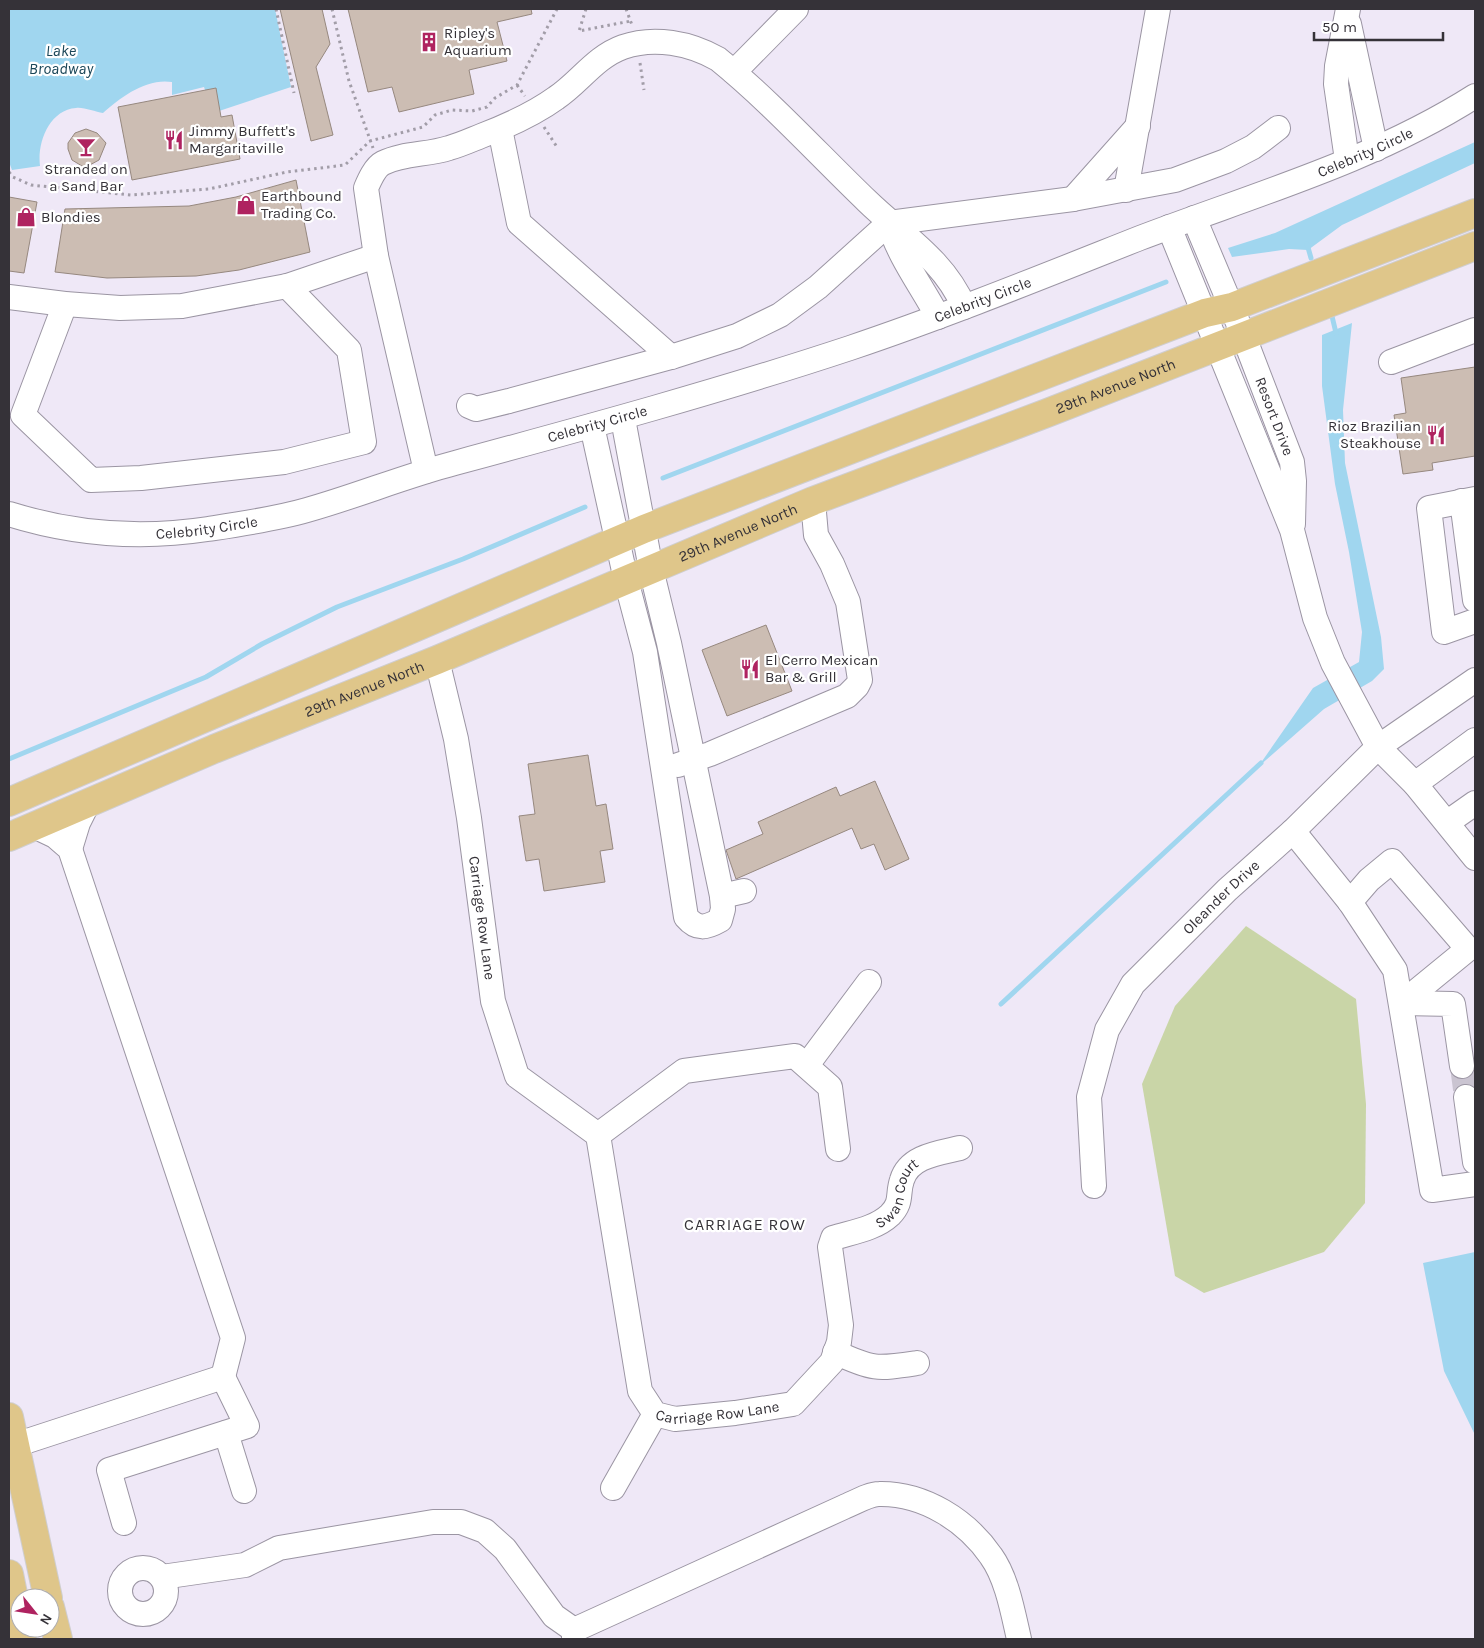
<svg xmlns="http://www.w3.org/2000/svg" width="1484" height="1648" font-family="Karla,sans-serif">
<style>
.green{fill:#c9d5a7}
.water{fill:#a0d6ef}
.lines{fill:none;stroke-linecap:round;stroke-linejoin:round}
.stream{stroke:#a0d6ef;stroke-width:5}
.building{fill:#ccbdb3;stroke:#96887f}
.minor-tunnel{stroke:#cac4d1;stroke-width:24;stroke-dasharray:24 12;stroke-linecap:butt}
.minor-casing{stroke:#9b95a3;stroke-width:26}
.major-casing{stroke:#cfcecf;stroke-width:30}
.path{stroke:#a29da8;stroke-width:3;stroke-dasharray:2.5 4;stroke-linecap:butt}
.minor{stroke:#fff;stroke-width:24}
.major{stroke:#dfc68a;stroke-width:28}
.labels{text-anchor:middle;stroke-width:4.5;stroke-linejoin:round;paint-order:stroke}
.poi-label{font-size:15px;fill:#353238;stroke:#fff;text-anchor:start}
.street-label{font-size:15px;fill:#353238;stroke:#fff}
.water-label{font-size:16px;font-style:italic;fill:#1a4658;stroke:#fff}
.neighbourhood-label{font-size:16px;letter-spacing:1px;fill:#353238;stroke:#fff}
</style>
<rect width="100%" height="100%" fill="#efe8f7"/>
<path class="green" d="M 1246,926 L 1356,999 L 1366,1104 L 1365,1203 L 1324,1252 L 1204,1293 L 1175,1276 L 1142,1084 L 1175,1006 Z"/>
<path class="water" d="M 9,9 L 275,9 L 291,87 L 213,113 L 204,87 L 172,95 L 172,82 C 146,78 121,97 103,113 C 95,112 84,107 76,108 C 49,110 37,143 40,166 L 12,170 L 9,162 Z
M 1475,142 L 1475,163 L 1342,225 L 1308,250 L 1289,249 L 1232,257 L 1228,248 L 1275,233 Z
M 1352,323 L 1343,410 L 1345,463 L 1381,637 L 1384,669 L 1372,681 L 1324,709 L 1258,767 L 1313,688 L 1359,662 L 1362,632 L 1349,552 L 1335,484 L 1322,386 L 1322,335 Z
M 1475,1252 L 1475,1435 L 1444,1371 L 1423,1263 Z"/>
<g class="lines">
<path class="stream" d="M 1307,244 L 1311,258
M 1331,312 L 1336,333
M 663,478 L 1166,282
M 9,759 L 206,677 L 262,644 L 337,607 L 463,559 L 585,507
M 1001,1004 L 1261,763"/>
</g>
<path class="building" d="M 280,9 L 322,9 L 330,44 L 316,67 L 333,135 L 311,141 Z
M 348,9 L 531,9 L 532,14 L 497,22 L 507,61 L 469,70 L 474,94 L 399,112 L 392,87 L 368,92 Z
M 216,88 L 221,117 L 232,115 L 240,159 L 132,180 L 118,107 Z
M 86,129 L 97,133 L 106,143 L 99,160 L 88,166 L 82,166 L 72,160 L 68,149 L 68,143 L 75,133 Z
M 296,180 L 310,252 L 239,270 L 196,276 L 107,278 L 55,272 L 65,209 L 189,206 L 236,197 Z
M 9,197 L 37,202 L 24,273 L 9,271 Z
M 1475,367 L 1475,456 L 1432,463 L 1433,470 L 1403,474 L 1394,415 L 1406,413 L 1401,378 Z
M 766,625 L 792,691 L 727,716 L 702,650 Z
M 588,755 L 596,806 L 606,804 L 613,849 L 600,851 L 605,882 L 544,891 L 539,859 L 526,861 L 519,816 L 535,814 L 528,764 Z
M 875,781 L 909,859 L 885,870 L 874,844 L 861,849 L 852,828 L 736,879 L 726,850 L 763,834 L 758,822 L 836,787 L 840,796 Z
M 1475,1068 L 1475,1087 L 1465,1083 L 1457,1086 L 1456,1078 L 1463,1080 L 1470,1077 Z"/>
<g class="lines">
<path class="minor-tunnel" d="M 1462,1066 L 1466,1097"/>
<defs>
<g id="minor">
<path d="M 1349,24 L 1376,149"/>
<path d="M 734,72 L 796,9"/>
<path d="M 500,129 L 519,223 L 671,357"/>
<path d="M 1347,160 L 1336,84 L 1337,66 L 1348,9"/>
<path d="M 1126,190 L 1158,9"/>
<path d="M 1073,199 L 1138,126"/>
<path id="s1" d="M 1194,218 L 1244,337 L 1292,462 L 1294,481 L 1293,524"/>
<path d="M 889,223 C 899,257 921,285 938,317"/>
<path d="M 1169,227 L 1292,530 L 1315,618 L 1333,663 L 1378,747 L 1415,784 L 1475,858"/>
<path d="M 9,297 L 65,304 L 120,308 L 182,306 L 287,286 L 376,256"/>
<path d="M 65,304 L 23,415 L 91,480 L 141,478 L 284,462 L 364,442 L 349,350 L 287,286"/>
<path d="M 1391,362 L 1475,330"/>
<path d="M 469,406 L 476,409 L 509,401 L 671,357 L 737,336 L 780,315 L 818,287 L 889,223 L 1073,199 L 1175,180 L 1226,161 L 1253,147 L 1278,128"/>
<path d="M 592,426 L 626,580 L 645,652 L 686,917 C 697,930 706,928 720,920 L 723,909 L 722,896 L 669,643 L 651,569 L 623,419"/>
<path d="M 426,471 L 376,256 L 366,188 C 369,181 375,167 383,163 C 403,153 428,155 449,148 C 460,145 471,140 481,136 C 507,126 534,114 556,98 C 579,83 595,57 623,47 C 654,36 690,43 718,59 C 771,102 818,154 867,201 C 902,235 944,260 964,307"/>
<path d="M 1475,499 L 1429,508 L 1444,632 L 1475,621"/>
<path d="M 1462,501 L 1475,600"/>
<path id="s2" d="M 9,514 C 73,534 142,539 208,529 C 241,524 276,519 307,510 C 357,496 405,476 455,463 C 588,427 720,391 850,348 C 948,315 1044,276 1140,238 C 1253,195 1373,161 1475,96"/>
<path id="s3" d="M 437,660 L 456,739 L 469,818 L 493,1001 L 517,1076 L 598,1135 L 640,1391 L 655,1414 L 675,1419 L 735,1413 L 793,1404 L 832,1362 L 839,1342 L 841,1325 L 830,1247 L 833,1238 C 852,1232 875,1229 890,1215 C 903,1202 897,1194 902,1180 C 909,1156 939,1153 960,1148"/>
<path d="M 678,765 L 710,754 L 847,696 L 857,686 L 860,680 L 848,602 L 832,564 L 816,535 L 813,501"/>
<path d="M 1415,784 L 1475,740"/>
<path d="M 1448,822 L 1475,803"/>
<path d="M 34,826 L 55,836 L 70,849 L 233,1338 L 223,1377"/>
<path d="M 1293,831 L 1350,902 L 1395,970 L 1432,1190 L 1475,1184"/>
<path d="M 70,849 L 78,823 L 88,803"/>
<path d="M 722,896 L 744,891"/>
<path d="M 1350,902 L 1369,880 L 1392,861 L 1468,949 L 1402,1003"/>
<path d="M 1402,1003 L 1453,1004 L 1462,1066"/>
<path d="M 807,1065 L 869,982"/>
<path d="M 1466,1097 L 1475,1162"/>
<path d="M 598,1135 L 684,1071 L 795,1056 L 830,1087 L 838,1149"/>
<path id="s4" d="M 1094,1186 L 1089,1097 L 1107,1030 L 1133,984 L 1227,890 L 1293,831 L 1378,747 L 1475,680"/>
<path d="M 835,1352 C 873,1370 877,1369 917,1363"/>
<path d="M 226,1433 L 244,1491"/>
<path d="M 9,1447 L 223,1377 L 247,1426 L 109,1470 L 124,1523"/>
<path d="M 613,1488 L 655,1414"/>
<circle cx="143" cy="1591" r="23"/>
<path d="M 162,1577 L 245,1565 L 279,1548 L 433,1522 L 461,1522 L 485,1531 L 505,1549 L 554,1616 L 574,1630"/>
<path d="M 574,1639 L 574,1630 L 844,1507 C 854,1503 869,1494 879,1494 C 924,1493 967,1521 991,1556 C 1007,1578 1013,1613 1019,1639"/>
</g>
<g id="major">
<path d="M 9,802 L 644,529 L 1205,313 L 1232,307 L 1475,213"/>
<path id="s5" d="M 9,837 L 214,749 L 437,660 L 813,501 L 1047,413 L 1475,246"/>
<path d="M 9,1417 L 48,1598"/>
<path d="M 9,1574 L 22,1639"/>
<path d="M 50,1607 L 58,1639"/>
</g>
</defs>
<use href="#minor" class="minor-casing"/>
<use href="#major" class="major-casing"/>
<path class="path" d="M 276,9 L 294,93
M 332,9 L 349,81 L 373,148
M 586,9 L 579,31 L 631,21
M 626,9 L 632,25
M 640,63 L 644,90
M 517,85 L 525,96
M 544,127 L 557,147
M 9,172 L 13,177 L 31,185 L 131,195 L 209,189 L 287,172 L 345,165 L 370,141 L 423,127 L 435,115 L 452,110 L 472,111 L 487,107 L 495,98 L 517,85 L 557,9"/>
<use href="#minor" class="minor"/>
<use href="#major" class="major"/>
</g>
<defs>
<symbol id="building-bare" viewBox="-9 -9 18 18"><path d="M-4-6H4V6H1V3H-1V6H-4ZM-2.5-4.3h1.7v1.8h-1.7ZM.8-4.3h1.7v1.8H.8ZM-2.5-1h1.7V.8h-1.7ZM.8-1h1.7V.8H.8Z" fill="#af2360" stroke="#fff" stroke-width="2.5" paint-order="stroke"/></symbol>
<symbol id="restaurant-bare" viewBox="-9 -9 18 18"><path d="M-5-6h1v4h1v-4h1v4h1v-4h1v5L-1.5 .5V6h-2V.5L-5-1ZM5-6V6H3V1.5H1.5Q1.5-4 5-6Z" fill="#af2360" stroke="#fff" stroke-width="2.5" paint-order="stroke"/></symbol>
<symbol id="bar-bare" viewBox="-9 -9 18 18"><path d="M-6-5H6L.8 .8V4.5H3.5V6h-7V4.5H-.8V.8Z" fill="#af2360" stroke="#fff" stroke-width="2.5" paint-order="stroke"/></symbol>
<symbol id="shop-bare" viewBox="-9 -9 18 18"><path d="M-5-2.5h2.3a2.7 3.5 0 0 1 5.4 0H5L5.5 6h-11ZM-1.5-2.5h3a1.5 2.3 0 0 0-3 0Z" fill="#af2360" stroke="#fff" stroke-width="2.5" paint-order="stroke"/></symbol>
</defs>
<g fill-rule="evenodd">
<use href="#building-bare" x="415" y="28" width="28" height="28"/>
<use href="#restaurant-bare" x="160" y="126" width="28" height="28"/>
<use href="#bar-bare" x="72" y="133" width="28" height="28"/>
<use href="#shop-bare" x="232" y="191" width="28" height="28"/>
<use href="#shop-bare" x="12" y="203" width="28" height="28"/>
<use href="#restaurant-bare" x="1422" y="421" width="28" height="28"/>
<use href="#restaurant-bare" x="736" y="655" width="28" height="28"/>
</g>
<g class="labels">
<g class="poi-label">
<text x="444" y="38">Ripley's<tspan x="444" dy="17">Aquarium</tspan></text>
<text x="189" y="136">Jimmy Buffett's<tspan x="189" dy="17">Margaritaville</tspan></text>
<text x="86" y="174" text-anchor="middle">Stranded on<tspan x="86" dy="17">a Sand Bar</tspan></text>
<text x="261" y="201">Earthbound<tspan x="261" dy="17">Trading Co.</tspan></text>
<text x="41" y="222">Blondies</text>
<text x="1421" y="431" text-anchor="end">Rioz Brazilian<tspan x="1421" dy="17">Steakhouse</tspan></text>
<text x="765" y="665">El Cerro Mexican<tspan x="765" dy="17">Bar &amp; Grill</tspan></text>
</g>
<g class="street-label">
<text dy="5" stroke="none"><textPath href="#s2" startOffset="1420">Celebrity Circle</textPath></text>
<text dy="5" stroke="none"><textPath href="#s2" startOffset="1010">Celebrity Circle</textPath></text>
<text dy="5" stroke="none"><textPath href="#s5" startOffset="1195">29th Avenue North</textPath></text>
<text dy="5" stroke="none"><textPath href="#s1" startOffset="214">Resort Drive</textPath></text>
<text dy="5" stroke="none"><textPath href="#s2" startOffset="605">Celebrity Circle</textPath></text>
<text dy="5" stroke="none"><textPath href="#s2" startOffset="200">Celebrity Circle</textPath></text>
<text dy="5" stroke="none"><textPath href="#s5" startOffset="790">29th Avenue North</textPath></text>
<text dy="5" stroke="none"><textPath href="#s5" startOffset="385">29th Avenue North</textPath></text>
<text dy="5" stroke="none"><textPath href="#s4" startOffset="335">Oleander Drive</textPath></text>
<text dy="5" stroke="none"><textPath href="#s3" startOffset="262">Carriage Row Lane</textPath></text>
<text dy="5" stroke="none"><textPath href="#s3" startOffset="1220">Swan Court</textPath></text>
<text dy="5" stroke="none"><textPath href="#s3" startOffset="875">Carriage Row Lane</textPath></text>
</g>
<g class="water-label">
<text x="61" y="56">Lake<tspan x="61" dy="18">Broadway</tspan></text>
</g>
<g class="neighbourhood-label">
<text x="745" y="1230">CARRIAGE ROW</text>
</g>
</g>
<rect width="1484" height="1648" fill="none" stroke="#353238" stroke-width="20"/>
<g transform="translate(35 1613) rotate(120)"><circle r="24" fill="#ffffff" stroke="#aeadaf"/>
<path d="M0-4L9 19L0 12L-9 19Z" fill="#af2360"/>
<text y="-8" font-size="14" font-weight="bold" text-anchor="middle" fill="#353238">N</text>
</g>
<path d="M1314 32v8h129v-8" fill="none" stroke="#353238" stroke-width="2.5"/>
<text x="1322" y="32" font-size="15" fill="#353238" stroke="#ffffff" stroke-width="4" paint-order="stroke">50 m</text>
</svg>
